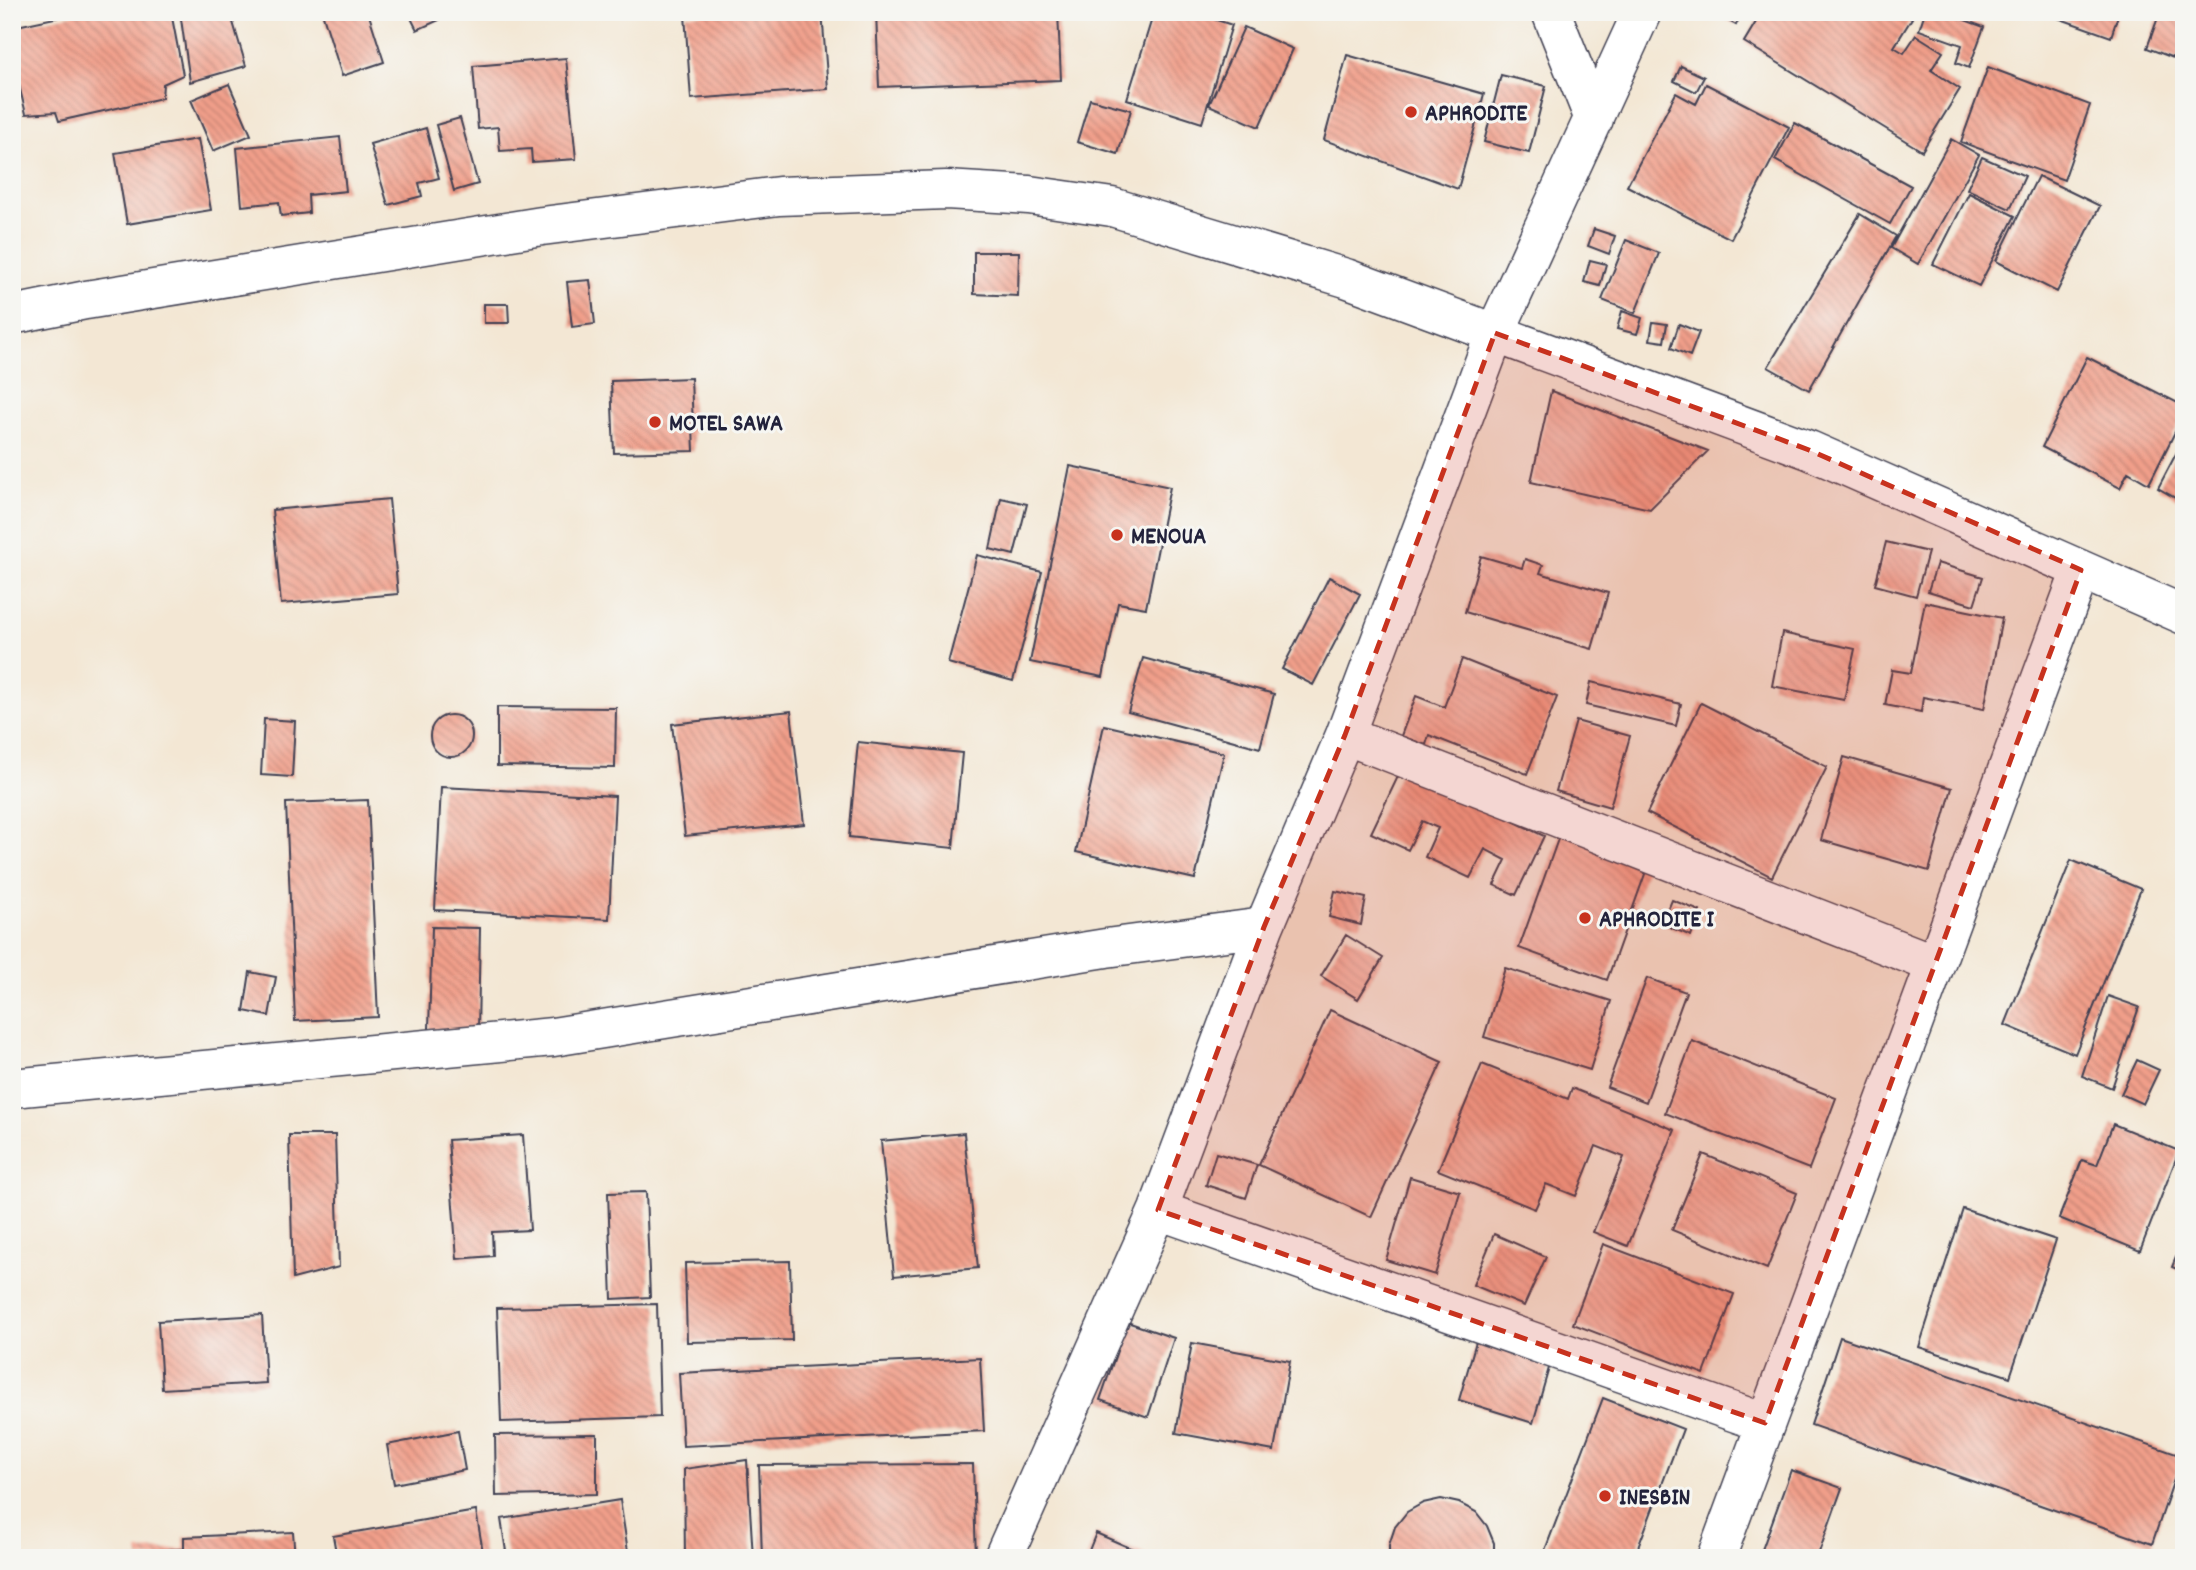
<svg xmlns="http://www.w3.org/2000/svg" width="2196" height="1570" font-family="Dekko,sans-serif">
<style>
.building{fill:url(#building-back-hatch)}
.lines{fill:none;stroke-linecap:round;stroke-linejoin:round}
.minor-casing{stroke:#414052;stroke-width:41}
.minor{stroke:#fff;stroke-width:38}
.marked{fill:#c8321e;fill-opacity:0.2;stroke:#c8321e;stroke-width:5;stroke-dasharray:14 9;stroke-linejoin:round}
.poi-dot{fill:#c8321e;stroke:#f6f6f2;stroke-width:2.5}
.labels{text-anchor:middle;stroke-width:6;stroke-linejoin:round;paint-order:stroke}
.poi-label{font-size:24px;font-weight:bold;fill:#22223b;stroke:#f6f6f2;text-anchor:start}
</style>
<defs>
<pattern id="building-back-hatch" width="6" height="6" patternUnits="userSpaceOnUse" patternTransform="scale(1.75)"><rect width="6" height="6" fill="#f19f8a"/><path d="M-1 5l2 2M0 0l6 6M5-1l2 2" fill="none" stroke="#c38172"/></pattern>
</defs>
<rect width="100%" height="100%" fill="#f6f6f2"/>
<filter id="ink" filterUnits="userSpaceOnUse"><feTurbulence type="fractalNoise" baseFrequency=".0143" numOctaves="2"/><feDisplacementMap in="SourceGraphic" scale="14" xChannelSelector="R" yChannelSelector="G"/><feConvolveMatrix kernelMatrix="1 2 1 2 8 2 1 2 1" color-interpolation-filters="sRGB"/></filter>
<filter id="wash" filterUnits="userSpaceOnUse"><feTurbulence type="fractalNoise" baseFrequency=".00686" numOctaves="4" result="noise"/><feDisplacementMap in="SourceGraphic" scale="28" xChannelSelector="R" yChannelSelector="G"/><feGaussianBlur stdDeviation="1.57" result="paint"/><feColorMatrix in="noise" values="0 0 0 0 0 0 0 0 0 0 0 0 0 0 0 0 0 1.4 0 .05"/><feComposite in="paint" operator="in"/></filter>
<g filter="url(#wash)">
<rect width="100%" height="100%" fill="#f3e7d4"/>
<g id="blocks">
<path class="building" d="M 83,12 L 171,12 L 183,75 L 163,84 L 162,98 L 59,121 L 56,112 L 26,114 L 12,56 L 12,27 Z
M 180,12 L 230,12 L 246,66 L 190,82 Z
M 322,12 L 368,12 L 384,62 L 342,76 Z
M 408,12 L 435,12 L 439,20 L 417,30 Z
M 716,12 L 822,12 L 828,89 L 691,99 L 685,15 Z
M 876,12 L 1058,12 L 1061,80 L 879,87 Z
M 1154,12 L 1192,12 L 1232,25 L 1202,123 L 1127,99 Z
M 1713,12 L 1742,12 L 1736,25 Z
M 1762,12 L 1903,12 L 1912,18 L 1894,47 L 1904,53 L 1916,35 L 1943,52 L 1931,70 L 1960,89 L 1922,151 L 1744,42 Z
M 1925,12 L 1943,12 L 1984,27 L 1969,68 L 1956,63 L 1962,45 L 1919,30 Z
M 2041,12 L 2119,12 L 2111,37 Z
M 2160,12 L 2184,12 L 2184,62 L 2147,48 Z
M 1244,27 L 1293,49 L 1259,127 L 1209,105 Z
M 1347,55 L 1484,94 L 1458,189 L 1324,140 Z
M 566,58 L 576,159 L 532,162 L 531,149 L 500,151 L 498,127 L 478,129 L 473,66 Z
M 1681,66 L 1704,77 L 1696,92 L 1674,81 Z
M 1988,67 L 2090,105 L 2064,180 L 1961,142 Z
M 1501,75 L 1546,86 L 1529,153 L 1484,142 Z
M 229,84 L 251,135 L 213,151 L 191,100 Z
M 1706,84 L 1789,127 L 1731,239 L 1627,186 L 1676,93 L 1696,104 Z
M 1090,99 L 1131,110 L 1118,154 L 1077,142 Z
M 460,118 L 478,184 L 454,191 L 436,125 Z
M 1795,123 L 1911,186 L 1890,224 L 1775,160 Z
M 426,128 L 439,178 L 419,183 L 422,196 L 388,205 L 370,144 Z
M 340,137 L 346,191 L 308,195 L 309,213 L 281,216 L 279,202 L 242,206 L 237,148 Z
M 198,139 L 211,210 L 127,224 L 115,153 Z
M 1951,139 L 1979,155 L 1918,264 L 1891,248 Z
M 1982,157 L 2025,176 L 2010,209 L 1967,189 Z
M 2038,176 L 2100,206 L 2057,292 L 1996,261 Z
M 1969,193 L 2015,216 L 1979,286 L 1933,264 Z
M 1860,214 L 1896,236 L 1809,390 L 1768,367 Z
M 1594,229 L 1615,236 L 1609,254 L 1588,246 Z
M 1626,240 L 1659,253 L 1635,313 L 1602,300 Z
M 974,252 L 1019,252 L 1018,296 L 974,294 Z
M 1590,260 L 1606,264 L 1600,286 L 1584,282 Z
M 590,280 L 595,324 L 572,327 L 567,282 Z
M 484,304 L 508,304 L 509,323 L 484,323 Z
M 1622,311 L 1642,318 L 1637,334 L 1617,329 Z
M 1653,322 L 1667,324 L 1664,342 L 1650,340 Z
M 1679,324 L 1699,332 L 1690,356 L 1671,348 Z
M 2087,357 L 2184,406 L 2184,414 L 2149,484 L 2128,472 L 2120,488 L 2042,447 Z
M 691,378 L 694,451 L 614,453 L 611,381 Z
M 1551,391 L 1708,451 L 1650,509 L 1531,482 Z
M 2177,452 L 2184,456 L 2184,503 L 2158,488 Z
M 1070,466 L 1170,487 L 1146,608 L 1118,603 L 1103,677 L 1030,662 Z
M 1001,498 L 1027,504 L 1014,555 L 990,549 Z
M 389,499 L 398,594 L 281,604 L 272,510 Z
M 1886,542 L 1928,552 L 1916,596 L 1875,585 Z
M 977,555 L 1042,572 L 1013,681 L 948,663 Z
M 1481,556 L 1522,568 L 1525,559 L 1543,565 L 1540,573 L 1608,593 L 1592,649 L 1465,612 Z
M 1937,563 L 1983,577 L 1974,605 L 1928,591 Z
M 1329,577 L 1360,594 L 1313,685 L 1282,669 Z
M 1925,602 L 2002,618 L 1984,709 L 1923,697 L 1921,712 L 1885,705 L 1892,670 L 1911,673 Z
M 1782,633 L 1855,649 L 1844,700 L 1772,686 Z
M 1143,658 L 1274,694 L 1260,748 L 1128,712 Z
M 1462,659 L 1557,697 L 1527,774 L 1429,735 L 1426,745 L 1401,736 L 1416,696 L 1444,707 Z
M 1591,682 L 1681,704 L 1676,726 L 1586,705 Z
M 1701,703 L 1827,767 L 1772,877 L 1647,813 Z
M 497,707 L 616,708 L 615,768 L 497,766 Z
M 791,711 L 804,824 L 685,836 L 672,724 Z
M430 736a21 21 0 1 1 42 0a21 21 0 1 1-42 0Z
M 264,719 L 295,721 L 292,777 L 261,775 Z
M 1576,721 L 1630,736 L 1610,807 L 1556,791 Z
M 1104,725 L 1224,753 L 1195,879 L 1076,852 Z
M 858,742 L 962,753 L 953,848 L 849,837 Z
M 1844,757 L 1952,788 L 1929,871 L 1821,840 Z
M 1402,768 L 1544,836 L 1516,895 L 1494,885 L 1506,860 L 1485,849 L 1470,878 L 1425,857 L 1438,828 L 1422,821 L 1408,850 L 1371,833 Z
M 441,787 L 615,796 L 609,919 L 435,910 Z
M 368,800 L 378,1017 L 295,1021 L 286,803 Z
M 1562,828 L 1650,860 L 1607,980 L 1519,948 Z
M 2071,860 L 2141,889 L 2075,1054 L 2005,1025 Z
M 1335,891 L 1366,898 L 1361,925 L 1329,917 Z
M 1672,900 L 1700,911 L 1691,936 L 1662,924 Z
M 432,927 L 480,928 L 478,1032 L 429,1029 Z
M 1346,935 L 1383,958 L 1358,999 L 1321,976 Z
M 1505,968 L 1611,1001 L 1590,1070 L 1484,1037 Z
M 250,972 L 276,977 L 269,1016 L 244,1011 Z
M 1647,978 L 1686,992 L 1646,1102 L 1607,1087 Z
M 2108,996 L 2139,1007 L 2112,1088 L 2082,1076 Z
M 1330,1010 L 1442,1062 L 1371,1217 L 1259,1165 Z
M 1692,1041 L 1836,1098 L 1809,1169 L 1665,1113 Z
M 2137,1060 L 2159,1070 L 2143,1104 L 2121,1094 Z
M 1482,1064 L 1568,1099 L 1572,1088 L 1675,1130 L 1628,1246 L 1593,1232 L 1624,1157 L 1596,1146 L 1576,1196 L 1546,1184 L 1535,1209 L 1438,1170 Z
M 2113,1124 L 2179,1151 L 2140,1251 L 2059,1218 L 2082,1160 L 2097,1165 Z
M 964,1133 L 978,1268 L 894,1276 L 881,1141 Z
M 289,1135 L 335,1135 L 339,1267 L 293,1279 Z
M 523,1135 L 530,1230 L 492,1232 L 493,1256 L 457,1259 L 448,1140 Z
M 1216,1153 L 1257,1165 L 1246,1198 L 1206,1185 Z
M 1703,1154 L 1797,1193 L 1767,1269 L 1672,1230 Z
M 1410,1177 L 1460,1192 L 1435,1275 L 1386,1260 Z
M 646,1192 L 650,1297 L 612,1299 L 608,1193 Z
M 1963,1209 L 2056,1240 L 2010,1377 L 1919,1347 Z
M 1494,1234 L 1546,1257 L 1524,1306 L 1473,1285 Z
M 2184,1238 L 2184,1272 L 2172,1267 Z
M 1603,1244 L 1734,1294 L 1704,1374 L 1573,1324 Z
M 790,1261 L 792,1340 L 687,1342 L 685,1263 Z
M 657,1304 L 660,1417 L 501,1422 L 497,1308 Z
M 262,1315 L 266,1383 L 162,1389 L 158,1321 Z
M 1127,1322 L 1174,1338 L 1148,1417 L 1100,1400 Z
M 1840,1337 L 2182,1456 L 2152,1544 L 1811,1425 Z
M 1477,1338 L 1551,1361 L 1533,1423 L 1459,1400 Z
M 1192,1343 L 1290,1361 L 1274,1451 L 1176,1433 Z
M 980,1358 L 984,1431 L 683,1446 L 679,1373 Z
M 1603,1398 L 1683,1429 L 1634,1558 L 1542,1558 Z
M 458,1431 L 465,1470 L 394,1484 L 387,1445 Z
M 597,1434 L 597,1494 L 496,1496 L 495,1435 Z
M 747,1460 L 753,1558 L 685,1558 L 684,1469 Z
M 973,1464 L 976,1558 L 762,1558 L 759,1465 Z
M 1791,1470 L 1842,1488 L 1817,1558 L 1759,1558 Z
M 1441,1499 L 1459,1503 L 1476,1512 L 1487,1526 L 1494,1543 L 1494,1558 L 1389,1558 L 1389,1545 L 1395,1527 L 1407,1512 L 1423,1503 Z
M 620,1500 L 629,1558 L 507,1558 L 501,1519 Z
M 476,1511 L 484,1558 L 337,1558 L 333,1536 Z
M 293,1532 L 295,1558 L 139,1558 L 138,1551 L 184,1549 L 184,1537 Z
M 1096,1533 L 1153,1558 L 1086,1558 Z"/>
</g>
</g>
<g filter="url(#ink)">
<use href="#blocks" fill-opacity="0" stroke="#414052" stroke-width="2"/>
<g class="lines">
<defs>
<path id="minor" d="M 1551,12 L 1594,119
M 12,315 L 86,300 L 542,226 L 779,196 L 946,190 L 1029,195 L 1112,207 L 1346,278 L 1809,450 L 2184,615
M 1345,735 L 1935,964
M 12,1088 L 553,1037 L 1106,948 L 1264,927
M 1158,1210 L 1765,1423
M 1003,1558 L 1158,1210 L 1264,927 L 1345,735 L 1495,333 L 1642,12
M 1716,1558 L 2081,570"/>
</defs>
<use href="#minor" class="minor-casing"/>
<use href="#minor" class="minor"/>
</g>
</g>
<path class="marked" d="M 1495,333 L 1809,450 L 2081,570 L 1765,1423 L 1158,1210 L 1264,927 L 1345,735 Z"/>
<g class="poi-dot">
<circle cx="1411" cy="112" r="7"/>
<circle cx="655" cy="422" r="7"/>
<circle cx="1117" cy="535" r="7"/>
<circle cx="1585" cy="918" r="7"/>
<circle cx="1605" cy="1496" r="7"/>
</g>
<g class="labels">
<g class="poi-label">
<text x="1425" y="120">APHRODITE</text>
<text x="669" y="430">MOTEL SAWA</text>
<text x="1131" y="543">MENOUA</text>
<text x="1599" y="926">APHRODITE I</text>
<text x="1619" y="1504">INESBIN</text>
</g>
</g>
<rect width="2196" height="1570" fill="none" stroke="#f6f6f2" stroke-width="42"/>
</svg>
